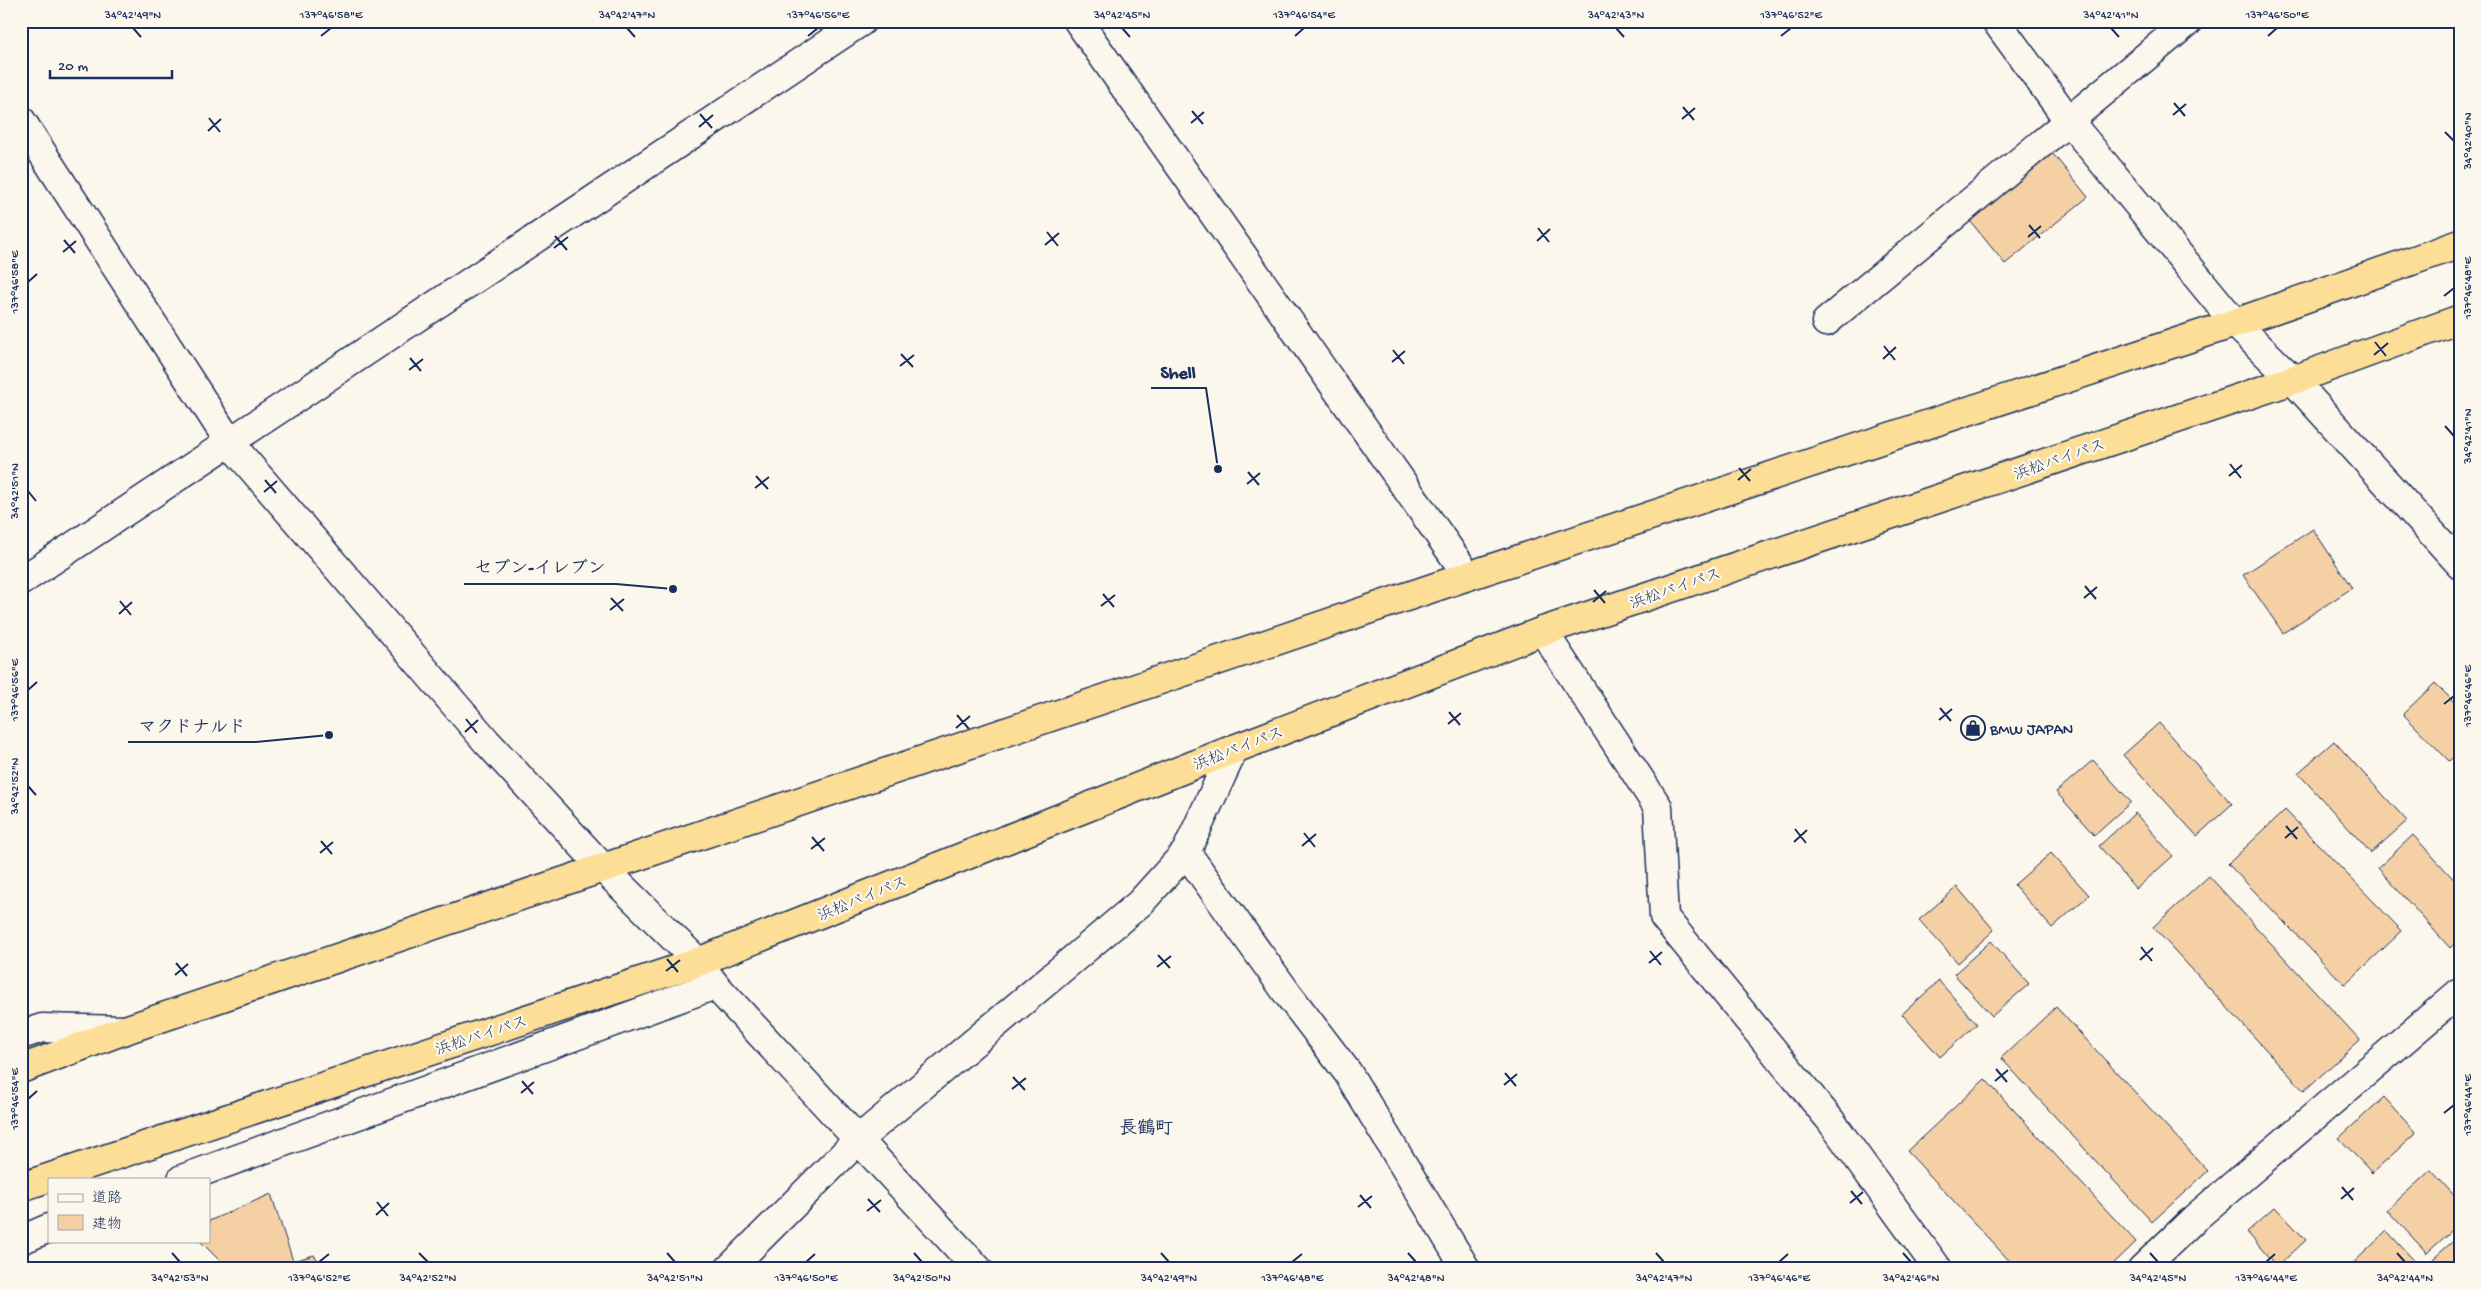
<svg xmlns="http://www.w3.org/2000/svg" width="2481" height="1290" font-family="'Gochi Hand','Klee One',sans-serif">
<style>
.building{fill:#f5d0a5;stroke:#1b2f5e}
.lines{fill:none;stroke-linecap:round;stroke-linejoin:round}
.street-casing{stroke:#1b2f5e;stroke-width:31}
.secondary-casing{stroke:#1b2f5e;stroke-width:31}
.highway-casing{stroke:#1b2f5e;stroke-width:31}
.street{stroke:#fbf7ec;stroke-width:28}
.secondary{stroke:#fbf7ec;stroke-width:28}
.highway{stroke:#fcde96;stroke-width:28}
.ticks{fill:none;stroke:#1b2f5e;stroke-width:2}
.labels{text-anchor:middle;stroke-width:4.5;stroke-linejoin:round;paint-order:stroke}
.street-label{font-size:16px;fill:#1b2f5e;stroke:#fbf7ec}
.poi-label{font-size:16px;fill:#1b2f5e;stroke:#fbf7ec;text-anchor:start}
.neighbourhood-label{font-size:18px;font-weight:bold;fill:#1b2f5e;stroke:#fbf7ec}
.leader{fill:none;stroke:#1b2f5e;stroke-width:2}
.callout-dot{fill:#1b2f5e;stroke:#fbf7ec;stroke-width:2}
.callout-label{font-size:18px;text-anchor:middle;font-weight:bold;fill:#1b2f5e;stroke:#fbf7ec;stroke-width:4.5;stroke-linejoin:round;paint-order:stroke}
.neatline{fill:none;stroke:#1b2f5e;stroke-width:2}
.ticks-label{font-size:12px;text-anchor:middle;fill:#1b2f5e}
</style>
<rect width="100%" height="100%" fill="#fbf7ec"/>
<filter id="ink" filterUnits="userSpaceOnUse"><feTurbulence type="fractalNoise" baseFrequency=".02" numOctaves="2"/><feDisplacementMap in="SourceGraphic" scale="10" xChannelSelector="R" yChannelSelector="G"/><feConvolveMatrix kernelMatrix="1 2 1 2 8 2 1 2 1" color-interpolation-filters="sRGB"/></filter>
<g filter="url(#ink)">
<path class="building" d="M 2049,149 L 2088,197 L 2005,264 L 1966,216 Z
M 2313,529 L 2352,588 L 2283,633 L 2243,575 Z
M 2435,683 L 2460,708 L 2460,750 L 2449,761 L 2403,714 Z
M 2159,723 L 2232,804 L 2197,836 L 2123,755 Z
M 2334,741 L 2407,821 L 2371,853 L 2298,773 Z
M 2093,760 L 2131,802 L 2094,835 L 2056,792 Z
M 2285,810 L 2402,931 L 2345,985 L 2228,864 Z
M 2135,813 L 2173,856 L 2136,889 L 2099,846 Z
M 2413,835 L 2460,886 L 2460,939 L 2450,948 L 2378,868 Z
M 2051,853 L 2089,895 L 2052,928 L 2014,885 Z
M 2209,876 L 2360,1040 L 2304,1091 L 2153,927 Z
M 1957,887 L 1994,930 L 1958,963 L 1919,920 Z
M 1991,941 L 2029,984 L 1992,1016 L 1954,974 Z
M 1939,981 L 1977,1024 L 1940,1057 L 1902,1014 Z
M 2056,1007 L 2208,1171 L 2152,1222 L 2001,1058 Z
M 1985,1079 L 2136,1242 L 2108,1269 L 2017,1269 L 1907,1151 Z
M 2384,1097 L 2416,1133 L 2372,1173 L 2339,1138 Z
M 2431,1170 L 2460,1202 L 2460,1223 L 2427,1253 L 2387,1210 Z
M 271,1194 L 293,1261 L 314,1255 L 324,1269 L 228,1269 L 200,1241 L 209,1241 L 209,1221 Z
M 2275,1207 L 2306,1240 L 2277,1267 L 2247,1232 Z
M 2387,1231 L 2422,1269 L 2347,1269 Z
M 2460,1235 L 2460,1269 L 2442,1269 L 2433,1259 Z"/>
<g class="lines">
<defs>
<path id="street" d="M 1078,21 L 1468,576
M 1826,322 L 2189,21
M 21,581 L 862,21
M 1543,631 L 1658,807 L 1664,917 L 1831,1121 L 1938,1269
M 1186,852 L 1287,993 L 1348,1073 L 1466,1269
M 21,1035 L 42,1028 L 125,1030
M 182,1179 L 715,985
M 21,1240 L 49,1228
M 729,1269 L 859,1139 L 1140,903 L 1186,852 L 1234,749
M 2142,1269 L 2195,1218 L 2460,992"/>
<path id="secondary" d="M 1996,21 L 2069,121 L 2235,323 L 2293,380 L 2460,564
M 21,120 L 230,443 L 487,742 L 603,868 L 698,962 L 715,985 L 978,1269"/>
<path id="highway" d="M 21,1069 L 125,1030 L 603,868 L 1468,576 L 2235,323 L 2460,244
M 21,1187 L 698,962 L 1234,749 L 1543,631 L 2293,380 L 2460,319"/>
</defs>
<use href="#street" class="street-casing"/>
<use href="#secondary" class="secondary-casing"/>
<use href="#highway" class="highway-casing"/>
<use href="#street" class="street"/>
<use href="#secondary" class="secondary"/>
<use href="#highway" class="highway"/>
</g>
</g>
<path class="ticks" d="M 133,28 L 141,37M 627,28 L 635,37M 1122,28 L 1130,37M 1616,28 L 1624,37M 2111,28 L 2119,37M 321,36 L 331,28M 808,36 L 818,28M 1295,36 L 1304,28M 1781,36 L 1791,28M 2268,36 L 2277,28M 2174,103 L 2185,116M 1683,107 L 1694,120M 1192,111 L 1203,124M 700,114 L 712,128M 2173,115 L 2186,104M 209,118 L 220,132M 1682,119 L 1695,108M 1191,123 L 1204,112M 699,127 L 713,115M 208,131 L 221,119M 2445,132 L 2454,141M 2029,225 L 2040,238M 1538,228 L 1549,242M 1047,232 L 1058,246M 555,236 L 567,250M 2028,237 L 2041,226M 64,240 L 75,253M 1537,241 L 1550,229M 1045,245 L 1059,233M 554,248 L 568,237M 63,252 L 76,241M 28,282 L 37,274M 2444,296 L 2454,288M 2375,342 L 2386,356M 1884,346 L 1895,360M 1393,350 L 1404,364M 901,354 L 913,367M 2374,355 L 2388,343M 410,358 L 421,371M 1883,359 L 1896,347M 1392,362 L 1405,351M 900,366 L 914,355M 409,370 L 423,359M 2445,426 L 2454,436M 2230,464 L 2241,478M 1739,468 L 1750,481M 1248,472 L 1259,485M 756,476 L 768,489M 2229,476 L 2242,465M 265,480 L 276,493M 1738,480 L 1751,469M 1247,484 L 1260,473M 755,488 L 769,477M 28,491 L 36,501M 264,492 L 277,481M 2085,586 L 2096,599M 1594,590 L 1605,603M 1103,594 L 1114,607M 611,598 L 623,611M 2084,598 L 2097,587M 120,601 L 131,615M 1593,602 L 1606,591M 1101,606 L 1115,595M 610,610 L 624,599M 119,614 L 132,602M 28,690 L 37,682M 2444,704 L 2454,696M 1940,708 L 1951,721M 1449,712 L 1460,725M 957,715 L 969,729M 466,719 L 477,733M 1939,720 L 1952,709M 1448,724 L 1461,713M 956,728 L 970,716M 465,732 L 478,720M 28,786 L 36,795M 2286,826 L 2297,839M 1795,829 L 1806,843M 1304,833 L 1315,847M 812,837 L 824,851M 2285,838 L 2298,827M 321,841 L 332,854M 1794,842 L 1807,830M 1302,846 L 1316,834M 811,849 L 825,838M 320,853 L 333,842M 2141,947 L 2152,961M 1650,951 L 1661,965M 1158,955 L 1170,968M 667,959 L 678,972M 2140,960 L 2153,948M 176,963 L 187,976M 1649,963 L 1662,952M 1157,967 L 1171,956M 666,971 L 680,960M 175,975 L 188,964M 1996,1069 L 2007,1082M 1505,1073 L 1516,1086M 1013,1077 L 1025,1090M 522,1081 L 533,1094M 1995,1081 L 2008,1070M 1504,1085 L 1517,1074M 1012,1089 L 1026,1078M 521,1093 L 534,1082M 28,1099 L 37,1091M 2444,1113 L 2454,1105M 2342,1187 L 2353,1200M 1851,1191 L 1862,1204M 1360,1195 L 1371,1208M 868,1199 L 880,1212M 2341,1199 L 2354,1188M 377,1202 L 388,1216M 1850,1203 L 1863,1192M 1358,1207 L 1372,1196M 867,1211 L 881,1200M 376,1215 L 389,1203M 172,1253 L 180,1262M 419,1253 L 428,1262M 667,1253 L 675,1262M 914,1253 L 922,1262M 1161,1253 L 1169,1262M 1408,1253 L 1416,1262M 1656,1253 L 1664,1262M 1903,1253 L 1911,1262M 2150,1253 L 2158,1262M 2397,1253 L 2405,1262M 319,1262 L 329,1254M 806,1262 L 815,1254M 1292,1262 L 1302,1254M 1779,1262 L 1788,1254M 2266,1262 L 2275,1254"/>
<defs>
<symbol id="shop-ring" viewBox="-11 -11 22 22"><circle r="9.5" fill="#fbf7ec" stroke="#1b2f5e" stroke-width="1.5"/><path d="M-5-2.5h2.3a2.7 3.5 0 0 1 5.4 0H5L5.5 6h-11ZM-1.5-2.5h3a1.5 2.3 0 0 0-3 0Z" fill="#1b2f5e"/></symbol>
</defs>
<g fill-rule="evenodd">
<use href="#shop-ring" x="1959" y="714" width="28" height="28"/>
</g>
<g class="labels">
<g class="street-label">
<text transform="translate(2059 458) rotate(-19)" y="6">浜松バイパス</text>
<text transform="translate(1675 587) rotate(-19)" y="6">浜松バイパス</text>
<text transform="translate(1238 747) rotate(-21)" y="6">浜松バイパス</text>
<text transform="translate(862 897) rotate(-22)" y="6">浜松バイパス</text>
<text transform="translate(481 1034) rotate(-18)" y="6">浜松バイパス</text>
</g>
<g class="poi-label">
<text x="1990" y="734">BMW JAPAN</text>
</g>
<g class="neighbourhood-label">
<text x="1146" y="1133">長鶴町</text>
</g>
</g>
<path class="leader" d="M1218 469L1206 388H1151M673 589L616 584H464M329 735L256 742H128"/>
<g class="callout-dot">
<circle cx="1218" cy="469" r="5"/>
<circle cx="673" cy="589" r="5"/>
<circle cx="329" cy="735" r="5"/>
</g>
<g class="callout-label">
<text x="1178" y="378">Shell</text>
<text x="540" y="573">セブン-イレブン</text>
<text x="192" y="732">マクドナルド</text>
</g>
<rect width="2481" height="1290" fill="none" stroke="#fbf7ec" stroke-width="55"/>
<rect x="48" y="1178" width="162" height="65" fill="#fbf7ec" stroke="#a1a7b3"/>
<rect x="58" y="1194" width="25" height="8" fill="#fbf7ec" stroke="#a1a7b3"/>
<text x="92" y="1202" font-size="15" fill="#1b2f5e">道路</text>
<rect x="58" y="1215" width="25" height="15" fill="#f5d0a5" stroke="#a1a7b3"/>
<text x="92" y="1228" font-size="15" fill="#1b2f5e">建物</text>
<path d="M50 70v8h122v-8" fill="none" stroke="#1b2f5e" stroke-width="2.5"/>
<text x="58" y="70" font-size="15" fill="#1b2f5e" stroke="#fbf7ec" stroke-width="4" paint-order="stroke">20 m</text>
<rect x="28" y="28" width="2426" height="1234" class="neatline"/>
<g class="ticks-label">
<text x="133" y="18">34°42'49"N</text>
<text x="331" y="18">137°46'58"E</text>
<text x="627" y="18">34°42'47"N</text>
<text x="818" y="18">137°46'56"E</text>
<text x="1122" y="18">34°42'45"N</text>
<text x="1304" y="18">137°46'54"E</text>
<text x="1616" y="18">34°42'43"N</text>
<text x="1791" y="18">137°46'52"E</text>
<text x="2111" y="18">34°42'41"N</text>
<text x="2277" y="18">137°46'50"E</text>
<text transform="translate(2467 141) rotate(-90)" y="4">34°42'40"N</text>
<text transform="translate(14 282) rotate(-90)" y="4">137°46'58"E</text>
<text transform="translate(2467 288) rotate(-90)" y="4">137°46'48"E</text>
<text transform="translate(2467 436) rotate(-90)" y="4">34°42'41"N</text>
<text transform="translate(14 491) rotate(-90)" y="4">34°42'51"N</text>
<text transform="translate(14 690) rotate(-90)" y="4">137°46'56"E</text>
<text transform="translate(2467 696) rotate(-90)" y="4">137°46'46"E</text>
<text transform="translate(14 786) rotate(-90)" y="4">34°42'52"N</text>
<text transform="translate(14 1099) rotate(-90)" y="4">137°46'54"E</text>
<text transform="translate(2467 1105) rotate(-90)" y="4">137°46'44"E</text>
<text x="180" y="1281">34°42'53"N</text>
<text x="319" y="1281">137°46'52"E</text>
<text x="428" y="1281">34°42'52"N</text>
<text x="675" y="1281">34°42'51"N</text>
<text x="806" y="1281">137°46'50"E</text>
<text x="922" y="1281">34°42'50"N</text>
<text x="1169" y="1281">34°42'49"N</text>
<text x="1292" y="1281">137°46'48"E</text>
<text x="1416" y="1281">34°42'48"N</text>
<text x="1664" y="1281">34°42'47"N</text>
<text x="1779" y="1281">137°46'46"E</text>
<text x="1911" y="1281">34°42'46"N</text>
<text x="2158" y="1281">34°42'45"N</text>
<text x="2266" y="1281">137°46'44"E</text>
<text x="2405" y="1281">34°42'44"N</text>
</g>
</svg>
